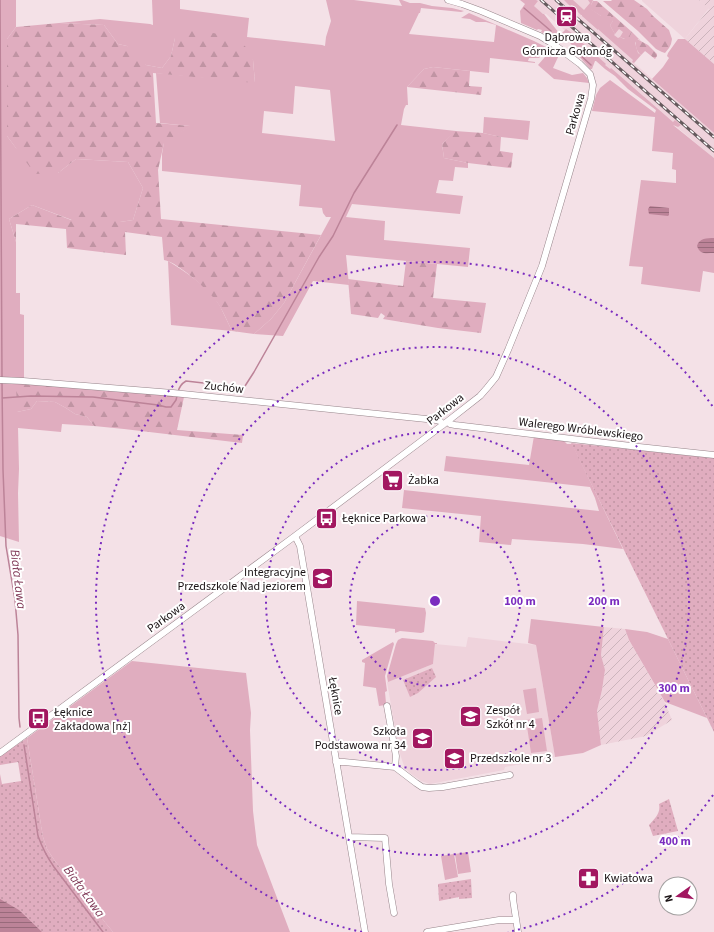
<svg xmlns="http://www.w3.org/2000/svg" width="714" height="932" font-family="'Source Sans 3',sans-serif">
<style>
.built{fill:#efd3dc}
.industrial{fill:url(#industrial-furrows)}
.grass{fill:#e0adbf;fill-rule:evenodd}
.forest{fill:url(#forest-firs)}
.park{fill:url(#park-dots)}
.water{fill:url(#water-rules)}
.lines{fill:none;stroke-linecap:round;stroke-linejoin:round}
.stream{stroke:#bc8398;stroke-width:1.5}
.street-casing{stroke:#96848a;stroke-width:7}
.street{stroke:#fff;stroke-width:6}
.rail-casing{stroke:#655a5d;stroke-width:3}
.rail{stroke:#fff;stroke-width:1.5;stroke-dasharray:4.5;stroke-linecap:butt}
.ring{fill:none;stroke:#7b2cbf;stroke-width:2;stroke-dasharray:2 4}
.labels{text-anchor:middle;stroke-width:4;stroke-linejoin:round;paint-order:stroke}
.poi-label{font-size:12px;fill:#1a1315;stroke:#fff;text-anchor:start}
.street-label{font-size:12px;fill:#1a1315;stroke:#fff}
.water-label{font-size:13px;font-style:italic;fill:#7f3755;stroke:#fff}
.centre{fill:#7b2cbf;stroke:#fff;stroke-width:2}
.ring-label{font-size:12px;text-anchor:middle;font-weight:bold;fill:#7b2cbf;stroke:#fff;stroke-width:4;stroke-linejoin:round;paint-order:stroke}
</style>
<defs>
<pattern id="industrial-furrows" width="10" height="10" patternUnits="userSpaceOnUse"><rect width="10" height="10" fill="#efd3dc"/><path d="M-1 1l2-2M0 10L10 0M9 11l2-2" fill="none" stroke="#ccb4bc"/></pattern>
<pattern id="forest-firs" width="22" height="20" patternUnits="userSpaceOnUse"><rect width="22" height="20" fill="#e0adbf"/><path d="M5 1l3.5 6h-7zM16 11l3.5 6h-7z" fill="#c094a3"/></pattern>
<pattern id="park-dots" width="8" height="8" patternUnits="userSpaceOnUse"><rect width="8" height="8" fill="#e0adbf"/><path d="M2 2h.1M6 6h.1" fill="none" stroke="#c094a3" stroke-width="1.8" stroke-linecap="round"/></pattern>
<pattern id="water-rules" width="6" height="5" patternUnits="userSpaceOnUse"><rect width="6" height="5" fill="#bc8398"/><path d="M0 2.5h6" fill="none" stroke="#986a7b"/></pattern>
</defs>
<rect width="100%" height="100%" fill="#f4e1e7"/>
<path class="built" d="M 533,0 L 593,0 L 647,49 L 634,63 L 714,133 L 714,158 L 656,110 L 546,14 L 543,14 L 530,3 Z
M 642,0 L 699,0 L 709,8 L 685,39 L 642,1 Z
M 468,637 L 536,645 L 555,757 L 528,761 L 522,764 L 505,767 L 504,770 L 430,784 L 421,781 L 410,773 L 405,768 L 403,763 L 399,751 L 387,682 L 433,664 L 435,644 L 466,647 Z"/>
<path class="industrial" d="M 699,0 L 714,0 L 714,64 L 685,39 L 709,9 Z
M 604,627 L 625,629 L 629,640 L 664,701 L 672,720 L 646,736 L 601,745 L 597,711 L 602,690 L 605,671 L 601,655 Z"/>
<path class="grass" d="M 0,0 L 16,0 L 16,27 L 7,39 L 7,136 L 16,148 L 58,173 L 76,159 L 128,162 L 143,188 L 133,220 L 120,222 L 72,220 L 32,205 L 9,219 L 16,242 L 16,293 L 20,293 L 20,314 L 24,315 L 24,378 L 17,412 L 31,409 L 37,401 L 55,402 L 66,408 L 75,414 L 87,417 L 94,426 L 62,424 L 61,432 L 18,428 L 19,469 L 18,493 L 19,542 L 0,536 Z
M 152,0 L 180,0 L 180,9 L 249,18 L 247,37 L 322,45 L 325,46 L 326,37 L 331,21 L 326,0 L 354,0 L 402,6 L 399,0 L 402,0 L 410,3 L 420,3 L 432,6 L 452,8 L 464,11 L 461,12 L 421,8 L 420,13 L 419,13 L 409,34 L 494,42 L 496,25 L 486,22 L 476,22 L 470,19 L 461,18 L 469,13 L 534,41 L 548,48 L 539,58 L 529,58 L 528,61 L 535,62 L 535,63 L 490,58 L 489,73 L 433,67 L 424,69 L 407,87 L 408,105 L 406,105 L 404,109 L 401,125 L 456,131 L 442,144 L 444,158 L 468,163 L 468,168 L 455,167 L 453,181 L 439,180 L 436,193 L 463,196 L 460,214 L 352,204 L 346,217 L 385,221 L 384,240 L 470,248 L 468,267 L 346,255 L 349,285 L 313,281 L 283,336 L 254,334 L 271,319 L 284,303 L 331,217 L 326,217 L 323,213 L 322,208 L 299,206 L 301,185 L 162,171 L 162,154 L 164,142 L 190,126 L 160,123 L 156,73 L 255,82 L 253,60 L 175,38 L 171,56 L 162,68 L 146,65 L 127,46 L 118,44 L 104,25 L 59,23 L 100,19 L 150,24 L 153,25 ZM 295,86 L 330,90 L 335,141 L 262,133 L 264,111 L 293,114 Z
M 520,0 L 536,0 L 538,1 L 534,6 L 543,14 L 544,14 L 559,33 L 550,37 L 541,32 L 542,30 L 538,29 L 537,30 L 521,23 L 520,11 L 525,4 Z
M 564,0 L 573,0 L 584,10 L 590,3 L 588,0 L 593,0 L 591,5 L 591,9 L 601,16 L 611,16 L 613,21 L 610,25 L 612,29 L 615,34 L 614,35 L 618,38 L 620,37 L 624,39 L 630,36 L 632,32 L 641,41 L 638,39 L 635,43 L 638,53 L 641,55 L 634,63 L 632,62 L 633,60 L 599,30 L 599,29 L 598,30 L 582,16 L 582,15 L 581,15 L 576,10 L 576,9 L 572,5 L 570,6 Z
M 566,29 L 572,33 L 571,35 L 575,39 L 577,38 L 606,64 L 605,65 L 610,69 L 611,68 L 673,122 L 675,120 L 681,125 L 678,127 L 673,125 L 714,158 L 714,273 L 703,271 L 700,292 L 641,284 L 643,267 L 629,266 L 641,180 L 676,183 L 676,170 L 672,169 L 673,153 L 652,151 L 655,117 L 592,111 L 596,95 L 600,88 L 610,80 L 655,113 L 656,110 L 628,89 L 615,76 L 605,69 L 596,61 L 595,61 L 592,69 L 590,69 C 588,66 579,56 576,54 L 579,51 L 575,49 L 562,33 Z
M 678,39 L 685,39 L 714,64 L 714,133 L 652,79 L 663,67 L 669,58 L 667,56 L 668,53 Z
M 551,50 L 559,55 L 553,68 L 572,75 L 583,73 L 587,78 L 589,83 L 554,79 L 538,65 Z
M 484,117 L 530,121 L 528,140 L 501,137 L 483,133 Z
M 168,261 C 187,273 208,286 220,306 C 224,314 228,323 232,331 L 171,325 Z
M 534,436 L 563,440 L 567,444 L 572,444 L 623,549 L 583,544 L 512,539 L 511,545 L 479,542 L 481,516 L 402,508 L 404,490 L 599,511 L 595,498 L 590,487 L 444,471 L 446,456 L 529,465 Z
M 357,601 L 425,608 L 426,613 L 424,632 L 421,633 L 400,631 L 395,633 L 395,629 L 356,625 Z
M 531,619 L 604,627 L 601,655 L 605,670 L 602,690 L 597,711 L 601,745 L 583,753 L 555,757 L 536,645 L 528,643 Z
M 625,629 L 647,632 L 668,639 L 707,718 L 665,702 L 629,640 Z
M 402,638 L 433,641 L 435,643 L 437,643 L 437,644 L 435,644 L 433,664 L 388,682 L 387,676 L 396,644 L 398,640 Z
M 393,642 L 394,644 L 385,676 L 387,691 L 385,692 L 386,703 L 385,705 L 379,706 L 376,688 L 363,686 L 365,663 L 362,662 L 362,660 Z
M 132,661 L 246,673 L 251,713 L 250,730 L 253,811 L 257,845 L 290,932 L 113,932 L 55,861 L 47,849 L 43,837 L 27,738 Z
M 536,688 L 539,712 L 527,714 L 523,690 Z
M 542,718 L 547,751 L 531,753 L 526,720 Z
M 468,852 L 471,872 L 458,874 L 455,854 Z
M 454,854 L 458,877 L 445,880 L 441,856 Z"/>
<path class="forest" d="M 612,0 L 634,0 L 647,9 L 653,16 L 669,30 L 672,39 L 671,44 L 669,48 L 665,53 L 662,52 L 656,49 L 638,31 L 603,1 L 611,1 Z
M 593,1 L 597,1 L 632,32 L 628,40 L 620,37 L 623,32 L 619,29 L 615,34 L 612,29 L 610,25 L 613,21 L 611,19 L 611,16 L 601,16 L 590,9 L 591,5 Z
M 59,23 L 104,25 L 118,44 L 127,46 L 141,51 L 146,65 L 162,68 L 171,56 L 175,38 L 191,30 L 220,34 L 245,46 L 253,60 L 255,83 L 153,73 L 156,123 L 191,126 L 164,143 L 158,170 L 161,219 L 321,235 L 284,303 L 271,319 L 254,334 L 232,331 C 228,323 224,313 219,305 C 212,293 178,262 164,260 L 162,237 L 125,232 L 126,255 L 67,248 L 66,229 L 16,224 L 16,242 L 9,219 L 32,205 L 71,220 L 80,211 L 105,206 L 120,222 L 133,220 L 143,188 L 128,162 L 76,159 L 58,173 L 35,174 L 7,136 L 7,39 L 16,27 Z
M 637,39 L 648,45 L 657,54 L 657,56 L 655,59 L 645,51 L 641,55 C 637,52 634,44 637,39 Z
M 433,67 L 470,71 L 469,86 L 482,87 L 481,95 L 407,87 L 424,69 Z
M 455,131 L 483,133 L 501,137 L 500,151 L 513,153 L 511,168 L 468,163 L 444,158 L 442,144 Z
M 406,261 L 437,264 L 433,298 L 486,303 L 481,333 L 438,328 L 383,319 L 385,316 L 381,313 L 378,318 L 351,314 L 348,279 L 403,286 Z
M 16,383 L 145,393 L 184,397 L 177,430 L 243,435 L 242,443 L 124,429 L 94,426 L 87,417 L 75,414 L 66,408 L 55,402 L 37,401 L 31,409 L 17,412 Z"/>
<path class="park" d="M 571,443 L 714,458 L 714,732 Z
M 432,668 L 436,677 L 418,693 L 410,697 L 403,680 Z
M 27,738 L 43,837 L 47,849 L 55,861 L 113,932 L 0,932 L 0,774 L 2,784 L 21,781 L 18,762 L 0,765 L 0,756 Z
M 669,799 L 678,831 L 653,836 L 649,825 C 655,818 661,813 659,804 Z
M 471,879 L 472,898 L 459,899 L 459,897 L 439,901 L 438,884 Z"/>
<path class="water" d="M 650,206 L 669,208 L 669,215 L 668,216 L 649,214 L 648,209 Z
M 714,238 L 714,253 C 706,253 700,255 697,246 C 699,238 707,238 714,238 Z
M 0,899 L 19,910 L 42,932 L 0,932 Z"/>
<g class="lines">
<path class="stream" d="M 0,0 L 2,378
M 524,8 L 551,31
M 578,53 L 591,65
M 2,382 L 3,470 L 6,546 L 15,600 L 18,635 L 19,718 L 20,727
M 178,392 C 179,387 181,384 186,381 L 238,387 L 245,386 L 254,372 L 319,257 L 333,236 L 354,193 L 397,125
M 2,398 L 31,396 L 93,397 L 158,405 L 166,407 L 171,407 L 176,400 L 177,396
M 24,745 L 38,836 C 42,847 47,857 54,867 L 103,932"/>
<defs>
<path id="street" d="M 0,380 L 23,381 L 173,393 L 436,420 L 440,421 L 443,425
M 448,421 L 450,424 L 455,425 L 639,447 L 714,455
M 295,536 L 300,546 L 365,932
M 387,706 L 396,756 L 395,767
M 0,753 L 295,536 L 448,421 L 480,396 L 487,388 L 496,377 L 508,350 L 542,266 L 591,99 L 593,85 L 590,74 L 580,64 L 556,46 L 540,36 L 481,11 L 462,4 L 448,0
M 336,762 L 344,762 L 395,767 L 416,783 L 422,787 L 429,788 L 443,787 L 510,775
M 349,837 L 385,838 L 389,884 L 394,913
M 513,895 L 513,899 L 518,932
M 427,932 L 499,920 L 516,920"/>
</defs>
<use href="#street" class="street-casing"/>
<use href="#street" class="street"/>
<defs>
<path id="rail" d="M 541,0 L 714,151
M 556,0 L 714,137"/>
</defs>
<use href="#rail" class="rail-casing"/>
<use href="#rail" class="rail"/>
</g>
<g class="ring">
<circle cx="435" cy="601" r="85"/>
<circle cx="435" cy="601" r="169"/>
<circle cx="435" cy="601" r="254"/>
<path d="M713 795A339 339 0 0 1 508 932M362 932A339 339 0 1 1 713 407"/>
</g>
<defs>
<symbol id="station-square" viewBox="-11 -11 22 22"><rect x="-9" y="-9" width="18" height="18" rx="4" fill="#a21760" stroke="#fff"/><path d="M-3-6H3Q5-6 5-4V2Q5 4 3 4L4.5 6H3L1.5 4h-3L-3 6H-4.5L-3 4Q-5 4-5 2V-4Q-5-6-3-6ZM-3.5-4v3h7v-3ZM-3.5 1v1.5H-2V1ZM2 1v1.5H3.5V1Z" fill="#fff"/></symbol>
<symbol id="supermarket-square" viewBox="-11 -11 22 22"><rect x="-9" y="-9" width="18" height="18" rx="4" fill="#a21760" stroke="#fff"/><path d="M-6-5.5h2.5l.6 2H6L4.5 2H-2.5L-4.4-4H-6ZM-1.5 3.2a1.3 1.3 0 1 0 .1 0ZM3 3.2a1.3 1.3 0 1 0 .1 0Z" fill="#fff"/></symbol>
<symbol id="bus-square" viewBox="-11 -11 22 22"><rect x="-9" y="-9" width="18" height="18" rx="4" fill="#a21760" stroke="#fff"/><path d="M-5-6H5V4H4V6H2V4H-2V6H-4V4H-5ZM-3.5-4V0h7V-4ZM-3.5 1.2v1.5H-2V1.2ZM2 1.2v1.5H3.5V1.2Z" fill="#fff"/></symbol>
<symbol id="school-square" viewBox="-11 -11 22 22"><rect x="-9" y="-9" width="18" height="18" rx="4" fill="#a21760" stroke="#fff"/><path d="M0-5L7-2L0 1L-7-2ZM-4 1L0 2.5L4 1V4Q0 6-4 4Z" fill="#fff"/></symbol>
<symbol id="pharmacy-square" viewBox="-11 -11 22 22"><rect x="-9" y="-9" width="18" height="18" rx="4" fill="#a21760" stroke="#fff"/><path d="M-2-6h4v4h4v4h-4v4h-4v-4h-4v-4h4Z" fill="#fff"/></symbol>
</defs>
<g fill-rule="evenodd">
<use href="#station-square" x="554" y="4" width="25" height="25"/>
<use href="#supermarket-square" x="380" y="468" width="25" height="25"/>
<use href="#bus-square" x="314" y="506" width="25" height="25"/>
<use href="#school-square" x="310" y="566" width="25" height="25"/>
<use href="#school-square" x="458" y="704" width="25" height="25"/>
<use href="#bus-square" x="26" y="706" width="25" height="25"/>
<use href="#school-square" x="410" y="726" width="25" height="25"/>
<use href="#school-square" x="442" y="746" width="25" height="25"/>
<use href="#pharmacy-square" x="576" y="866" width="25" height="25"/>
</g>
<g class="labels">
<g class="poi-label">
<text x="567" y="41" text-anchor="middle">Dąbrowa<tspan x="567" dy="14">Górnicza Gołonóg</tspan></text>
<text x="408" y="484">Żabka</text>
<text x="342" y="522">Łęknice Parkowa</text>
<text x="306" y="576" text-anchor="end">Integracyjne<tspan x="306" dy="14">Przedszkole Nad jeziorem</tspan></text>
<text x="486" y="714">Zespół<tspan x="486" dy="14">Szkół nr 4</tspan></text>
<text x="54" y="716">Łęknice<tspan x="54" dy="14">Zakładowa [nż]</tspan></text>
<text x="406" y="735" text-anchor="end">Szkoła<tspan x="406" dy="14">Podstawowa nr 34</tspan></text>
<text x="470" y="762">Przedszkole nr 3</text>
<text x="604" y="882">Kwiatowa</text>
</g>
<g class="street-label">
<text transform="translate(575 114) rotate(-74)" y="4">Parkowa</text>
<text transform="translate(224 387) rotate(6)" y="4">Zuchów</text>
<text transform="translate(445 409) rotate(-38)" y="4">Parkowa</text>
<text transform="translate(581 429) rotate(7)" y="4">Walerego Wróblewskiego</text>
<text transform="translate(166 617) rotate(-36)" y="4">Parkowa</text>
<text transform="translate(336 696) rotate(80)" y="4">Łęknice</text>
</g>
<g class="water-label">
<text transform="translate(19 579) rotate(83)" y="5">Biała Ława</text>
<text transform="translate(85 891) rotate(54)" y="5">Biała Ława</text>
</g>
</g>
<circle cx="435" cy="601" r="6" class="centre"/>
<g class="ring-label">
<text x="520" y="605">100 m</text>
<text x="604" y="605">200 m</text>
<text x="674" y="692">300 m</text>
<text x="675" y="845">400 m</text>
</g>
<g transform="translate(678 896) rotate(256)"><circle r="19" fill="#ffffff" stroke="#a3a1a1"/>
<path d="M0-3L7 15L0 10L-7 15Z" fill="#a21760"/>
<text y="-6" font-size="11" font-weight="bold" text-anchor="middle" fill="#1a1315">N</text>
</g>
</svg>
